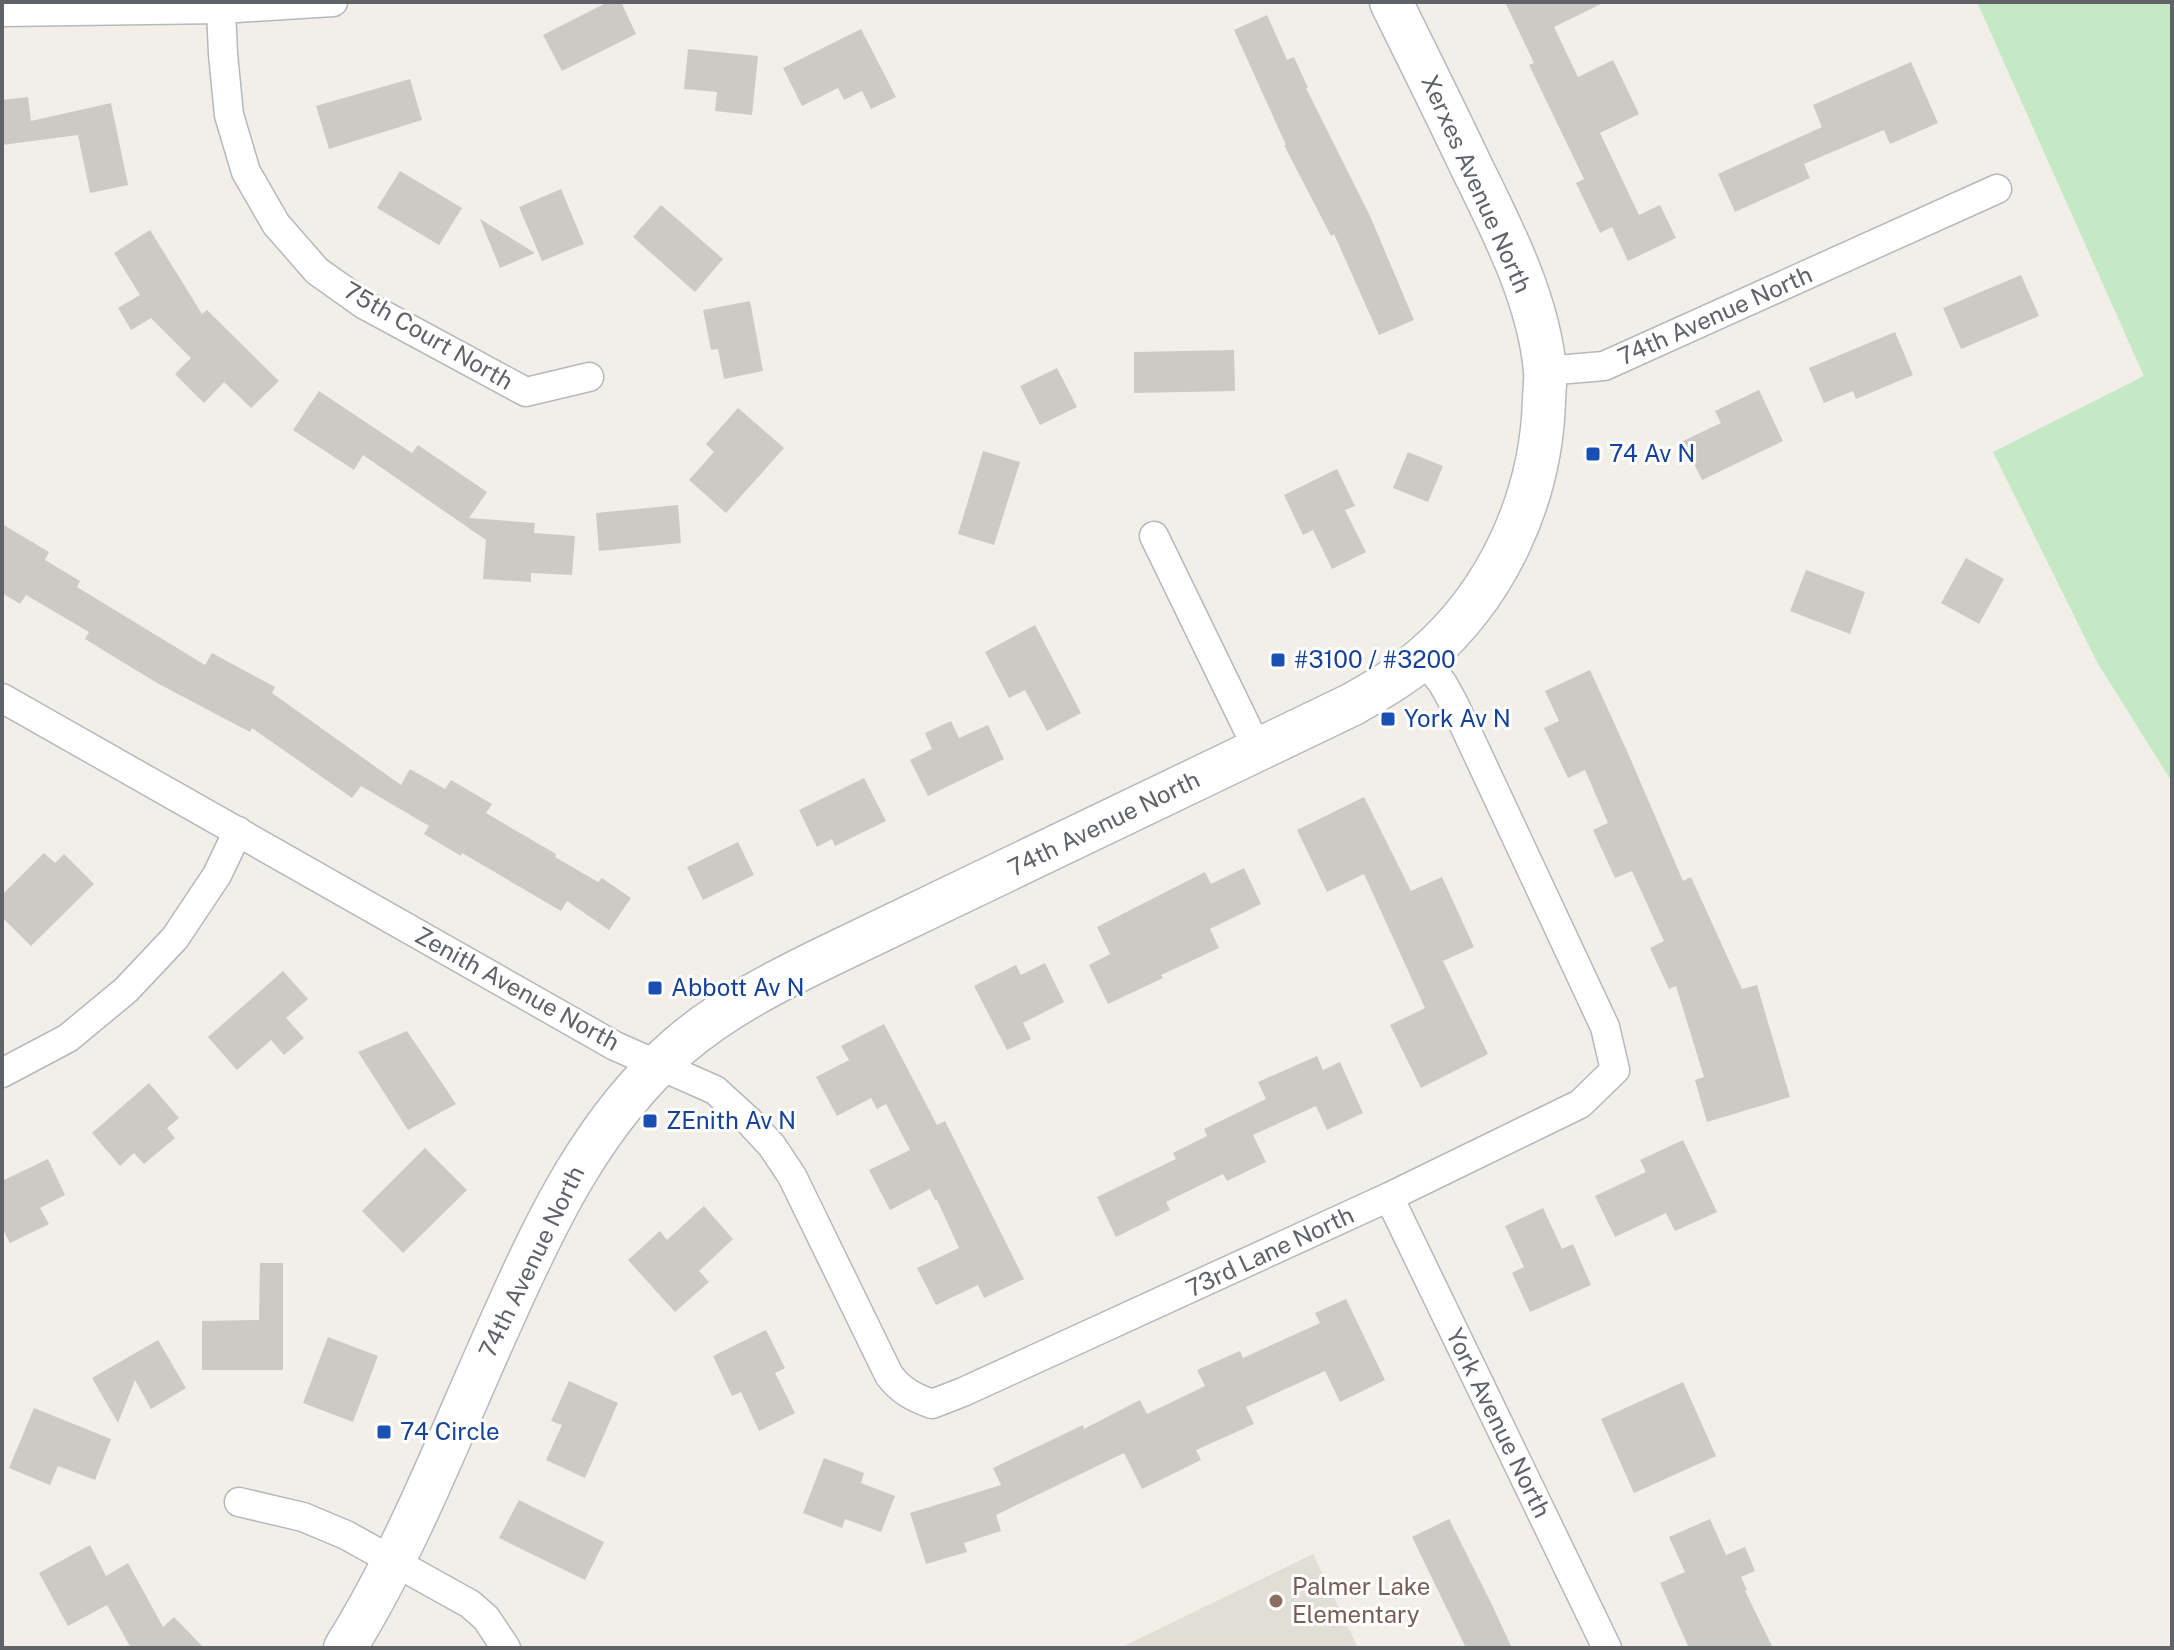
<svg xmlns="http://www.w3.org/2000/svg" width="2174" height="1650" font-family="'Public Sans',sans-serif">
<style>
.education{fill:#e1ded6}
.green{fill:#c5e8c5}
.building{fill:#cccac5}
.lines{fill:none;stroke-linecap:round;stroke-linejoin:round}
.street-casing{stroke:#b5b8bc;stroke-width:31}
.secondary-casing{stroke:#b6babf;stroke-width:45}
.street{stroke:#fff;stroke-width:28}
.secondary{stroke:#fff;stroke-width:42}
.transit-dot{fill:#1a4fb4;stroke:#fff;stroke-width:3}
.education-dot{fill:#8d6e63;stroke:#fff;stroke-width:3}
.labels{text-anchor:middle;stroke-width:6;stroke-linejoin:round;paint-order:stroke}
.street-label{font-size:24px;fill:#5f6368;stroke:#fff}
.transit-label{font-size:24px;fill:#164399;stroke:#fff;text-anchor:start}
.education-label{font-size:24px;fill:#785e54;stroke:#fff;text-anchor:start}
</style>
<rect width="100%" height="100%" fill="#f1efe8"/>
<path class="education" d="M 1313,1554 L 1358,1648 L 1120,1648 Z"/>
<path class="green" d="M 1977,2 L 2172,2 L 2172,782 L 2097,662 L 1993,452 L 2144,376 Z"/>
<path class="building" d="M 608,2 L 621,2 L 636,34 L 562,71 L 543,35 Z
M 1505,2 L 1605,2 L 1554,27 L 1578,77 L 1613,60 L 1639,114 L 1600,133 L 1639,215 L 1660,205 L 1676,238 L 1628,261 L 1612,227 L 1600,233 L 1576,183 L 1584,179 L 1529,65 L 1534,63 Z
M 1267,15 L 1287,60 L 1294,57 L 1308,88 L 1306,88 L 1370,216 L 1414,320 L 1379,335 L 1334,234 L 1331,236 L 1284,145 L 1286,145 L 1234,30 Z
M 861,29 L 896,97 L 871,109 L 862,91 L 844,100 L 838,88 L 802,106 L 783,68 Z
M 688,49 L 758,56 L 752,115 L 715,111 L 717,92 L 684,89 Z
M 1911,62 L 1938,123 L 1890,144 L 1884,130 L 1804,164 L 1810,178 L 1735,212 L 1718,174 L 1822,127 L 1813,105 Z
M 410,79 L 422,120 L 329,149 L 316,106 Z
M 28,97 L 31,121 L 111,103 L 128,185 L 90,193 L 78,135 L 2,145 L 2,100 Z
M 400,171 L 462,208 L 439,245 L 377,208 Z
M 561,189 L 584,244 L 542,261 L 519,207 Z
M 661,205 L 723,259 L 695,292 L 633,237 Z
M 480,219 L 535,253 L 500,268 Z
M 150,230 L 202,314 L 207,310 L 279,381 L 251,408 L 224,382 L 204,403 L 175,374 L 191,358 L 151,318 L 131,330 L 118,308 L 140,295 L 114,253 Z
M 2021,275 L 2039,316 L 1961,349 L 1943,308 Z
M 750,301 L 763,371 L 724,379 L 718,349 L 711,350 L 703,310 Z
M 1895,332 L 1913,375 L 1856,399 L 1853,391 L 1824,403 L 1809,368 Z
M 1234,350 L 1235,391 L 1134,393 L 1134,352 Z
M 1057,368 L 1077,407 L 1040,425 L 1020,386 Z
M 1759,390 L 1783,441 L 1702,480 L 1683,441 L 1721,423 L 1715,411 Z
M 319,391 L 412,453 L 418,445 L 487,492 L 469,518 L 535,523 L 534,533 L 575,536 L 572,575 L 531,573 L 531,582 L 483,579 L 486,540 L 363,455 L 354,470 L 293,430 Z
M 738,408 L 784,448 L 726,513 L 689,480 L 714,452 L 706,444 Z
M 983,451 L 1020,462 L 994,545 L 958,534 Z
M 1408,452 L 1443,466 L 1428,502 L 1393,488 Z
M 1337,469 L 1355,506 L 1345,510 L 1366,552 L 1332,569 L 1313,530 L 1303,535 L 1284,495 Z
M 678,505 L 681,543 L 599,551 L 596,513 Z
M 2,524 L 49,552 L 45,560 L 80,581 L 77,587 L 205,665 L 212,653 L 275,687 L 272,693 L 401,785 L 410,769 L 445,789 L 451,780 L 492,804 L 486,813 L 556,854 L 555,857 L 598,882 L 602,878 L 631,898 L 609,930 L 567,901 L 561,911 L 462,853 L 461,856 L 424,834 L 429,826 L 361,786 L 352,798 L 252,728 L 250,732 L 157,683 L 85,639 L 89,632 L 26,595 L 20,604 L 2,593 Z
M 1966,558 L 2004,579 L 1979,624 L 1941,603 Z
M 1806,570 L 1865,592 L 1850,634 L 1790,611 Z
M 1035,625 L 1081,713 L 1047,731 L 1025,690 L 1009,698 L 985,652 Z
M 1590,670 L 1627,751 L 1683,881 L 1691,877 L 1742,989 L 1757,985 L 1790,1097 L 1707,1122 L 1695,1080 L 1704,1077 L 1676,986 L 1669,989 L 1650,948 L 1664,941 L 1632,871 L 1615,878 L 1593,830 L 1608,823 L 1585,770 L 1568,778 L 1544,728 L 1559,721 L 1545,691 Z
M 951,721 L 959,738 L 988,725 L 1004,759 L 928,796 L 910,760 L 932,749 L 925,733 Z
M 864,778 L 886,821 L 835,846 L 832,839 L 817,847 L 799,810 Z
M 1364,797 L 1411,891 L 1442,877 L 1474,947 L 1443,961 L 1488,1054 L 1421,1088 L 1390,1025 L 1425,1008 L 1364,874 L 1327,892 L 1297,830 Z
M 738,842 L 754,875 L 703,900 L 687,867 Z
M 44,853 L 55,863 L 64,854 L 94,884 L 31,946 L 2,917 L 2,895 Z
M 1244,868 L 1261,904 L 1210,929 L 1219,948 L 1161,975 L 1163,978 L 1108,1004 L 1089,965 L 1110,954 L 1097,927 L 1205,872 L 1211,884 Z
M 1045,963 L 1064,1002 L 1023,1023 L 1031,1039 L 1007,1050 L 974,986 L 1016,965 L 1021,975 Z
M 283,971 L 308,999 L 286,1018 L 304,1038 L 284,1055 L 271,1040 L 237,1070 L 208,1037 Z
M 884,1024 L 937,1125 L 945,1121 L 1024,1279 L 984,1298 L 978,1285 L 936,1305 L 917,1268 L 959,1248 L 937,1200 L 935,1200 L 930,1189 L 890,1210 L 869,1170 L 910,1150 L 886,1104 L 877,1109 L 871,1098 L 837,1116 L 816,1077 L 849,1060 L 841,1046 Z
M 407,1031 L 456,1104 L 408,1130 L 358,1052 Z
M 1317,1056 L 1323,1070 L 1340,1062 L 1363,1113 L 1327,1130 L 1316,1106 L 1253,1135 L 1266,1162 L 1227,1181 L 1223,1174 L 1166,1202 L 1170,1210 L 1116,1237 L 1097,1197 L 1176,1159 L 1173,1153 L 1207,1136 L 1204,1129 L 1266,1099 L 1258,1082 Z
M 149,1083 L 179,1118 L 167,1128 L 175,1138 L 144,1164 L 134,1153 L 120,1166 L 92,1133 Z
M 1683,1140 L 1717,1212 L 1675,1231 L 1666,1213 L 1615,1237 L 1595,1196 L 1646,1172 L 1640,1160 Z
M 425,1148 L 467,1190 L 403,1253 L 362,1211 Z
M 48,1159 L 65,1195 L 40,1208 L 49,1224 L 10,1243 L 2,1228 L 2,1181 Z
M 704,1206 L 733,1239 L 699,1271 L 709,1282 L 675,1312 L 628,1260 L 660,1231 L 667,1240 Z
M 1543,1208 L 1562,1249 L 1573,1244 L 1591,1285 L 1530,1312 L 1512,1273 L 1524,1267 L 1505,1226 Z
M 260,1263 L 283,1263 L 283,1370 L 202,1370 L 202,1321 L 259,1320 Z
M 1346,1299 L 1385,1380 L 1340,1402 L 1325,1371 L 1246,1407 L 1254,1424 L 1196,1450 L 1201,1460 L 1142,1489 L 1124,1453 L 996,1515 L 1001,1531 L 964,1543 L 967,1552 L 926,1564 L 910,1513 L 1001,1485 L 993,1468 L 1083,1425 L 1084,1429 L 1140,1400 L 1147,1414 L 1205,1386 L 1197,1370 L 1240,1351 L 1243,1358 L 1320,1323 L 1315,1313 Z
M 766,1330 L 785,1368 L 775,1373 L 795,1413 L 759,1431 L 741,1392 L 732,1396 L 713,1356 Z
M 328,1337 L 378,1356 L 353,1422 L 303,1403 Z
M 158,1340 L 186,1388 L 151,1409 L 135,1380 L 118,1423 L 92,1378 Z
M 569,1381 L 618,1403 L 585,1478 L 546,1460 L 562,1425 L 551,1421 Z
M 1683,1382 L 1716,1456 L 1634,1493 L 1601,1419 Z
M 34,1408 L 111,1439 L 95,1480 L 58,1466 L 50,1485 L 9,1468 Z
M 824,1458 L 864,1473 L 861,1483 L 895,1496 L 881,1532 L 845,1519 L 842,1528 L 803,1513 Z
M 519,1500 L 604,1542 L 585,1580 L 499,1538 Z
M 1449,1519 L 1492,1605 L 1512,1648 L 1466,1648 L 1412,1537 Z
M 1710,1519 L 1726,1555 L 1745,1547 L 1755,1571 L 1741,1577 L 1747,1590 L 1745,1591 L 1773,1648 L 1689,1648 L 1660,1583 L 1685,1572 L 1669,1537 Z
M 90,1545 L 106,1576 L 128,1563 L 163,1627 L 174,1617 L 204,1648 L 131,1648 L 107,1605 L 68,1626 L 39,1573 Z"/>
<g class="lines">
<defs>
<path id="street" d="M 221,9 L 223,54 L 229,115 L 246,172 L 276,224 L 317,271 L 365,305 L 526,392 L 589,377
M 2,12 L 221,9 L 333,2
M 1545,371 L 1604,366 L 1997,189
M 1154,536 L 1258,750
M 2,698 L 615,1046 L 715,1090 L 749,1121 L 772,1146 L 792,1176 L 889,1375 C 901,1391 913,1397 932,1404 L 963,1392 L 1389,1197 L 1580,1104 L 1615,1070 L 1605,1027 L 1454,704 L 1443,684 L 1423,658
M 2,1073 L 68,1038 L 126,990 L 175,938 L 217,875 L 238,831
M 1389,1197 L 1607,1648
M 239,1502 L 303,1517 L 346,1535 L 470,1604 L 486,1618 L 506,1648"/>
<path id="secondary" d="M 345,1648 C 408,1547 453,1428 502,1320 C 547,1219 594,1120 679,1046 C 722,1009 773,983 824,958 L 1353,704 C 1377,690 1402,676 1424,657 C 1498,593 1541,498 1544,401 C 1544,391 1546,380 1545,371 C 1539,300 1502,229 1471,166 C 1445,111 1418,57 1391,2"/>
</defs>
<use href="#street" class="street-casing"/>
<use href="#secondary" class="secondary-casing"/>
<use href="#street" class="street"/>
<use href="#secondary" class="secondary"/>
</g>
<g class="transit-dot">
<rect x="1585" y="446" width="16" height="16" rx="4"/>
<rect x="1270" y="652" width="16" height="16" rx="4"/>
<rect x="1380" y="711" width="16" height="16" rx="4"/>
<rect x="647" y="980" width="16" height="16" rx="4"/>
<rect x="642" y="1113" width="16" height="16" rx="4"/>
<rect x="376" y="1424" width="16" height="16" rx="4"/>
</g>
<circle class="education-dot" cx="1276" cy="1601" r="8"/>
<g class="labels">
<g class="street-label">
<text transform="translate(1476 184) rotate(66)" y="8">Xerxes Avenue North</text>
<text transform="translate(1715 316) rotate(-24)" y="8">74th Avenue North</text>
<text transform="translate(428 336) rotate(30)" y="8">75th Court North</text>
<text transform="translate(1104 824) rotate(-26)" y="8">74th Avenue North</text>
<text transform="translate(517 989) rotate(29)" y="8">Zenith Avenue North</text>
<text transform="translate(1270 1252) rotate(-25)" y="8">73rd Lane North</text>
<text transform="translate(532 1262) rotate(-64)" y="8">74th Avenue North</text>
<text transform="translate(1498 1423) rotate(64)" y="8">York Avenue North</text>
</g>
<g class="transit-label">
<text x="1609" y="462">74 Av N</text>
<text x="1294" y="668">#3100 / #3200</text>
<text x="1404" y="727">York Av N</text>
<text x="671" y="996">Abbott Av N</text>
<text x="666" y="1129">ZEnith Av N</text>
<text x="400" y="1440">74 Circle</text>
</g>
<g class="education-label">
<text x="1292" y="1595">Palmer Lake<tspan x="1292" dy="28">Elementary</tspan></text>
</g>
</g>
<rect width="2174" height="1650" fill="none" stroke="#5f6368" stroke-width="8"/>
</svg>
